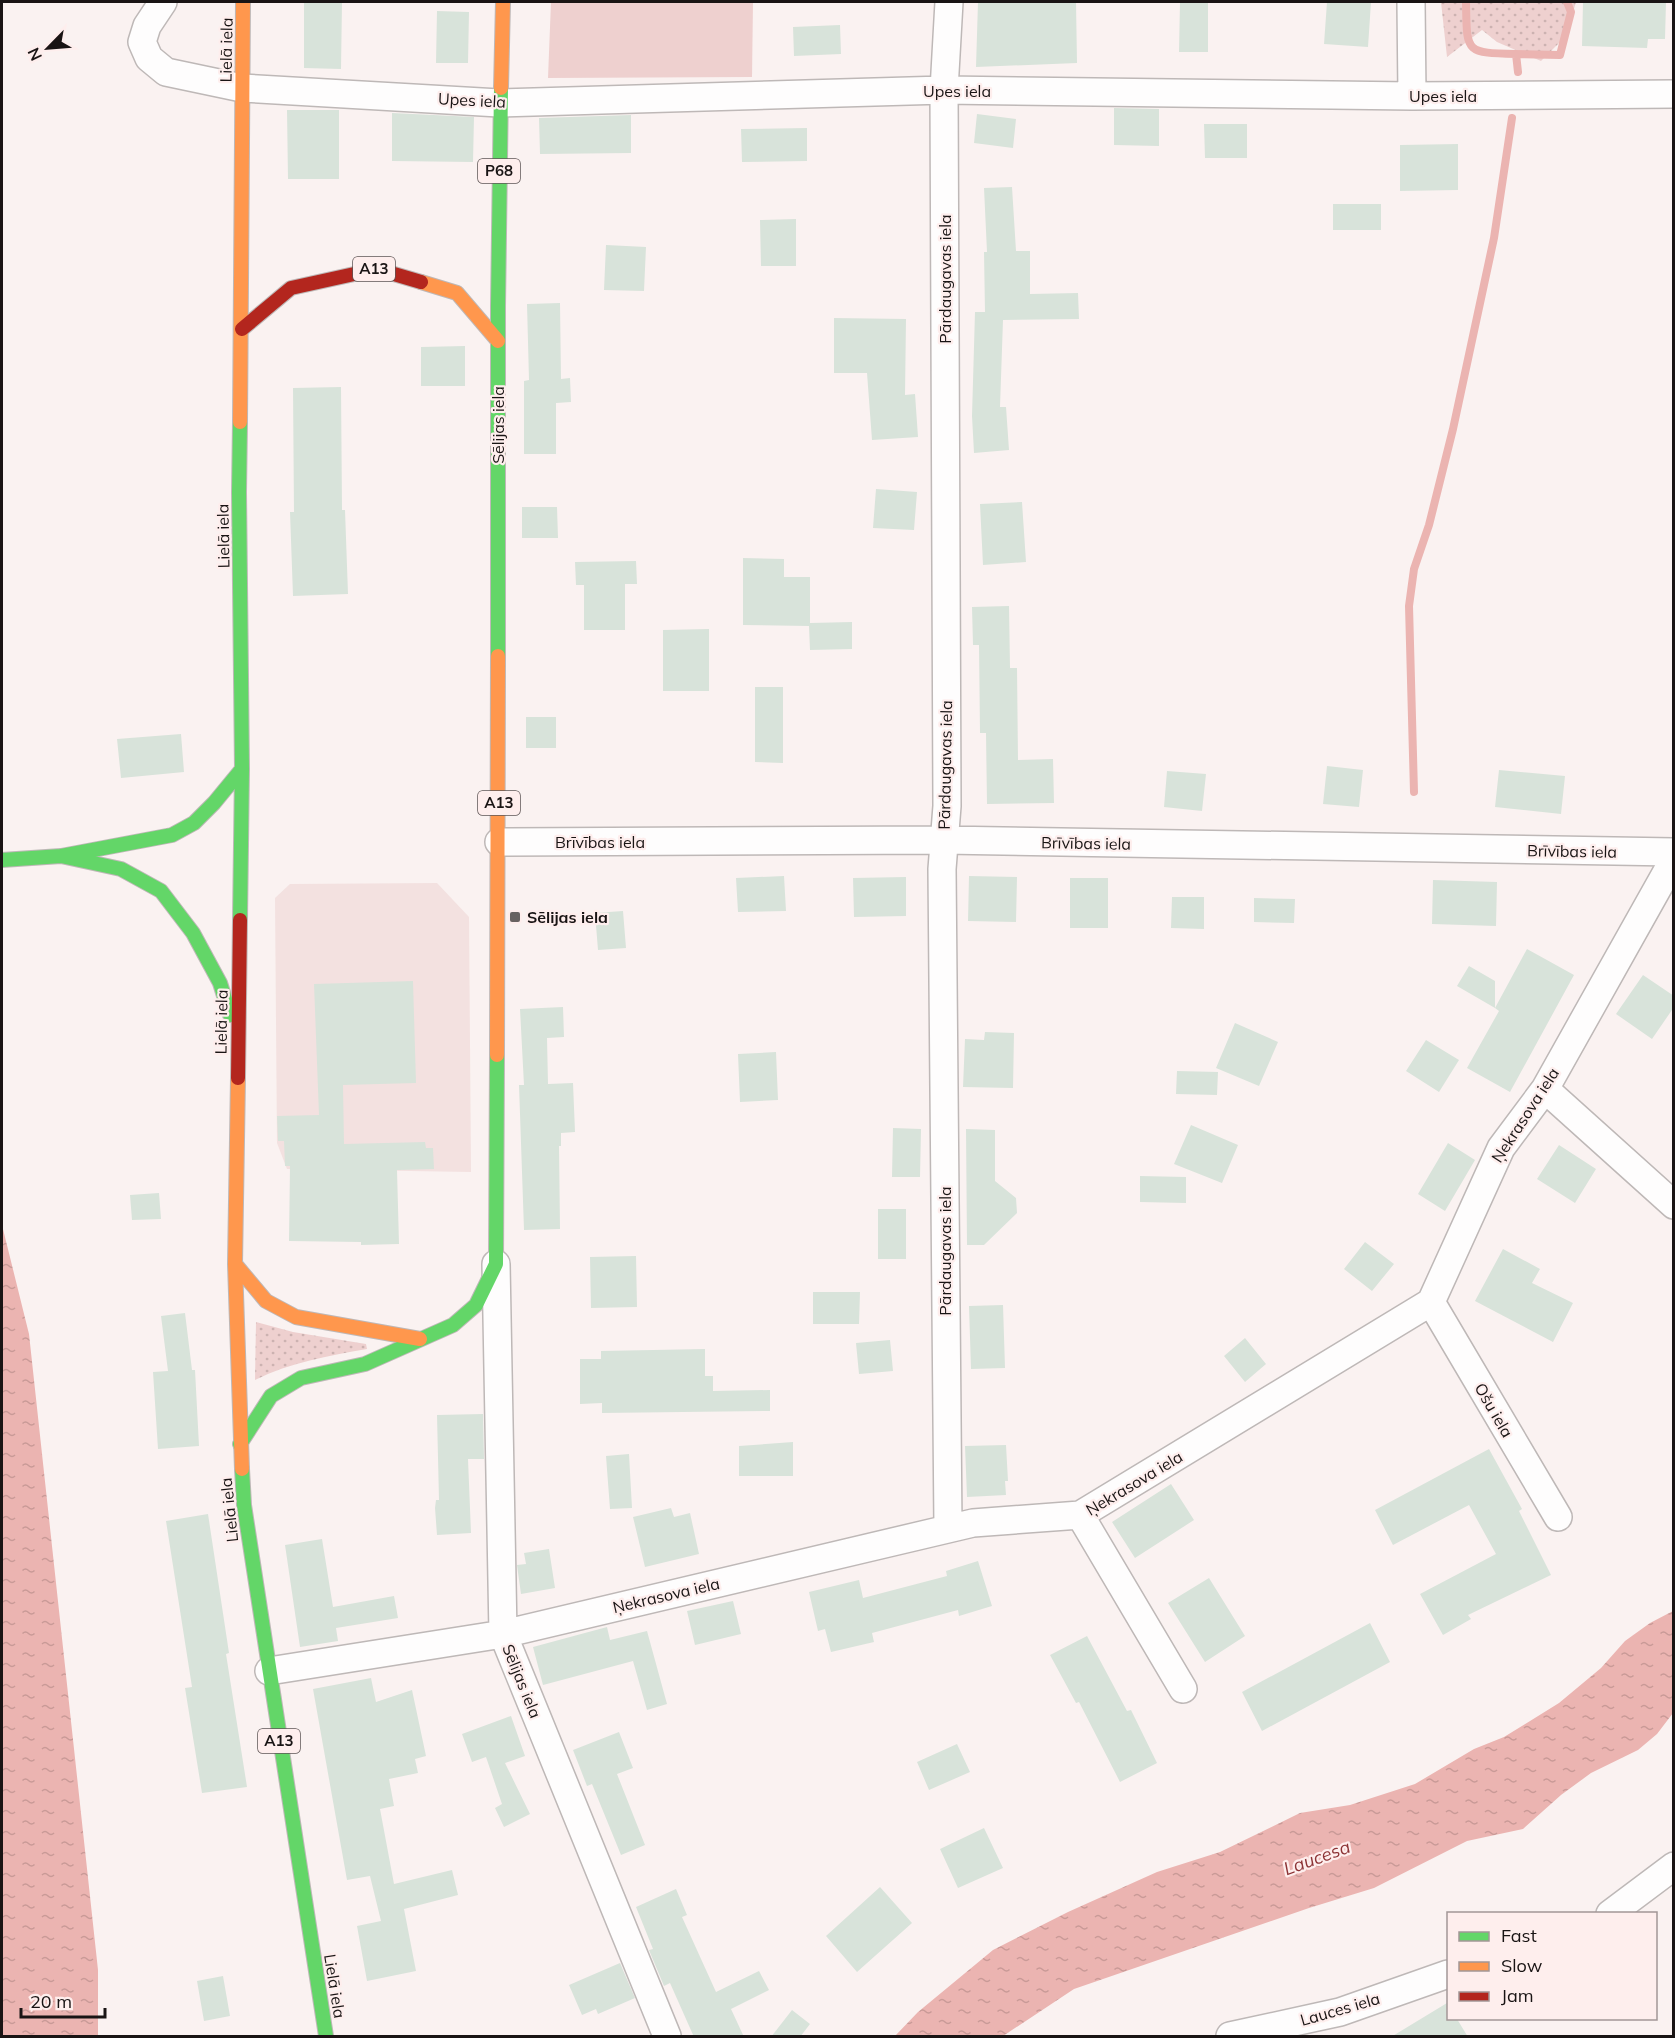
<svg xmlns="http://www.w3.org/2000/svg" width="1675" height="2038" font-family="Mulish,sans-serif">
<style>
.built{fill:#f3e1e0}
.grass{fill:url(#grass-dots)}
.park{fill:#eed0cf}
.water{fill:url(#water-ripples)}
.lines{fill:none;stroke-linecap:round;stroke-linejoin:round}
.stream{stroke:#ebb4b1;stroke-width:8}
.building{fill:#d8e3da}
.street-casing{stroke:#beb8b7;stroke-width:30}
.fast-casing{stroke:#beb8b7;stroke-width:16}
.slow-casing{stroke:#beb8b7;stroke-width:16}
.jam-casing{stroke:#beb8b7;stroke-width:16}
.street{stroke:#fefdfd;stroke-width:27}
.fast{stroke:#63d668;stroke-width:14}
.slow{stroke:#ff974d;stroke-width:14}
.jam{stroke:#b3261e;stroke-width:14}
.poi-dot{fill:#686261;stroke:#feeeed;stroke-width:2}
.labels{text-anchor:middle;stroke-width:4.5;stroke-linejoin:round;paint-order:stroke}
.shield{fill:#feeeed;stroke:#5e5555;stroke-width:1.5}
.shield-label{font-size:15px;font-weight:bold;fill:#191414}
.street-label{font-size:16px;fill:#191414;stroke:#feeeed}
.poi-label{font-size:16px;font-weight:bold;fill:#191414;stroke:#feeeed;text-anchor:start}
.water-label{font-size:18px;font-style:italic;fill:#8c3335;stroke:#feeeed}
</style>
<defs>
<pattern id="grass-dots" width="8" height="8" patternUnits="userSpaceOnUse" patternTransform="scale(1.5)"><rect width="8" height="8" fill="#eed0cf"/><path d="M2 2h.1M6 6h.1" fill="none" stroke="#ccb2b1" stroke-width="1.8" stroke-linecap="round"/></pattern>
<pattern id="water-ripples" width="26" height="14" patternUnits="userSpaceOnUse" patternTransform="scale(1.5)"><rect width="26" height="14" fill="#ebb4b1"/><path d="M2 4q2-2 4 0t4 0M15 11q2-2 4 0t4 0" fill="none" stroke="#c99a97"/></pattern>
</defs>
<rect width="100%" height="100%" fill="#faf2f1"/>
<path class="built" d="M 437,883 L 469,917 L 471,1172 L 287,1169 L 277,1143 L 275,898 L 290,884 Z"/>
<path class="grass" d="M 1441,2 L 1576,2 L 1566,36 L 1541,61 L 1497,42 L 1482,30 L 1447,57 Z
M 256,1322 L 293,1332 L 366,1344 L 367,1349 C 328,1356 291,1362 255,1380 Z"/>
<path class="park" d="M 551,2 L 753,2 L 752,77 L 548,78 Z"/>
<path class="water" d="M 2,1225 L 29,1334 L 98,1970 L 98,2036 L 2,2036 Z
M 1673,1611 L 1673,1713 L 1657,1734 L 1638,1750 L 1591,1773 L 1561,1795 L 1523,1829 L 1467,1841 L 1374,1888 L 1309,1908 L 1074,1989 L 1003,2036 L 895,2036 L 918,2012 L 993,1950 L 1068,1912 L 1157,1872 L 1220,1852 L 1300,1813 L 1350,1805 L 1415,1784 L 1474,1749 L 1504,1737 L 1559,1703 L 1601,1668 L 1625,1641 L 1650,1623 Z"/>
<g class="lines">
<path class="stream" d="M 1466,2 C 1467,52 1464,53 1516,54 L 1518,72
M 1516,54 L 1560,55 L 1571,12 L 1567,2
M 1414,792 L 1409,606 L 1414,569 L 1429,525 L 1453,429 L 1494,238 L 1512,118"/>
</g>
<path class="building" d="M 304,2 L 342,2 L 341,69 L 304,68 Z
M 978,2 L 1076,2 L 1077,63 L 976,67 Z
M 1180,2 L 1208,2 L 1208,52 L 1179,52 Z
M 1327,2 L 1371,2 L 1368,47 L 1324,44 Z
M 1583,2 L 1666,2 L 1665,39 L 1648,39 L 1647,48 L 1582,46 Z
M 437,11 L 469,12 L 468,63 L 436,63 Z
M 840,25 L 841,54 L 794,56 L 793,27 Z
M 1114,108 L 1159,109 L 1159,146 L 1114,145 Z
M 287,110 L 339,110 L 339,179 L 288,179 Z
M 392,113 L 474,117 L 473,162 L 392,161 Z
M 977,114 L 1016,119 L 1013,148 L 974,143 Z
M 631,115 L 631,153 L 540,154 L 539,118 Z
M 1204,124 L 1247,124 L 1247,158 L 1205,158 Z
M 807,128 L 807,161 L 742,162 L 741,129 Z
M 1458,144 L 1458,190 L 1400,191 L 1400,145 Z
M 1012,187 L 1016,251 L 1030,251 L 1030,294 L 1078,293 L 1079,319 L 1003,320 L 1000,407 L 1006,407 L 1009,450 L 974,453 L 972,416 L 975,312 L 985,312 L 984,252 L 987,252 L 984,188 Z
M 1333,204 L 1381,204 L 1381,230 L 1333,230 Z
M 796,219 L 796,266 L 761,266 L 760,220 Z
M 606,245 L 646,247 L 644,291 L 604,290 Z
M 560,303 L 561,379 L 570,378 L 571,402 L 556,403 L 556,454 L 524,454 L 524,381 L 529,380 L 527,304 Z
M 834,318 L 906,319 L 905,395 L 915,394 L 918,437 L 872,440 L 867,373 L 834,373 Z
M 465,346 L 465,386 L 421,386 L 421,347 Z
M 341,387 L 342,510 L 345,510 L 348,594 L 293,596 L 290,512 L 294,512 L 293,388 Z
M 876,489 L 917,492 L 914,530 L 873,528 Z
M 1022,502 L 1026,562 L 983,565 L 980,504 Z
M 522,507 L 557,507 L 558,538 L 522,538 Z
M 743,558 L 784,559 L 784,577 L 810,577 L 810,623 L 852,622 L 852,649 L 810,650 L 809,626 L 743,625 Z
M 636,561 L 637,584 L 625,584 L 625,630 L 584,630 L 584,585 L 576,585 L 575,562 Z
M 1009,606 L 1010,668 L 1017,668 L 1018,760 L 1053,759 L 1054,803 L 987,804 L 986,733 L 980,733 L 979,645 L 973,645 L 972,607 Z
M 709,629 L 709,691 L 663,691 L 663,630 Z
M 755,687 L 783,687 L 783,763 L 755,762 Z
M 526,717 L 556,717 L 556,748 L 526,748 Z
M 181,734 L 184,772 L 121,778 L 117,739 Z
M 1327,766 L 1363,770 L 1359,807 L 1323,804 Z
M 1499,770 L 1565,776 L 1561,814 L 1495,807 Z
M 1167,771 L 1206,774 L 1202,811 L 1164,807 Z
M 784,876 L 786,911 L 738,912 L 736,878 Z
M 969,876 L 1017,877 L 1016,922 L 968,921 Z
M 906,877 L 906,916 L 854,917 L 853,878 Z
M 1070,878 L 1108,878 L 1108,928 L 1070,928 Z
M 1433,880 L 1497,882 L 1496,926 L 1432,924 Z
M 1172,897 L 1204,897 L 1204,929 L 1171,928 Z
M 1254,898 L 1295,899 L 1294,923 L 1254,922 Z
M 623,911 L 626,948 L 598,950 L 595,913 Z
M 1527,949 L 1574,975 L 1510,1092 L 1467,1068 L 1499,1011 L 1495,1008 Z
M 1469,966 L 1495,981 L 1495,1008 L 1457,986 Z
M 1643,975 L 1674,996 L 1674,1007 L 1652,1039 L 1616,1014 Z
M 413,981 L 416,1083 L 343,1085 L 344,1144 L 425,1142 L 426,1148 L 433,1148 L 434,1169 L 397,1170 L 399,1244 L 361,1245 L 361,1242 L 289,1241 L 290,1166 L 285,1166 L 284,1141 L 278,1141 L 277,1116 L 319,1115 L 314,984 Z
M 563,1007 L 564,1037 L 547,1038 L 548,1084 L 573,1083 L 575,1132 L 561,1133 L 561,1146 L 559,1146 L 560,1229 L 524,1230 L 519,1085 L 524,1085 L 520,1009 Z
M 1235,1023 L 1278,1042 L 1259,1086 L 1216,1068 Z
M 985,1032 L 1014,1033 L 1013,1088 L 963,1087 L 965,1039 L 984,1040 Z
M 1426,1040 L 1459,1060 L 1439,1092 L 1406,1071 Z
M 776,1052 L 778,1100 L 740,1102 L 738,1054 Z
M 1177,1071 L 1218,1072 L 1217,1095 L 1176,1094 Z
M 1191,1125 L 1238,1145 L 1222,1183 L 1174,1164 Z
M 893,1128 L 921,1129 L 920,1177 L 892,1177 Z
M 966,1129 L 995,1130 L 995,1181 L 1016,1198 L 1017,1213 L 984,1245 L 967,1245 Z
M 1448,1143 L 1475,1160 L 1445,1211 L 1418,1194 Z
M 1559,1145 L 1596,1169 L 1575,1203 L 1537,1179 Z
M 1140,1176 L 1186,1177 L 1186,1203 L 1140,1202 Z
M 159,1193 L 161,1219 L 132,1220 L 130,1195 Z
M 878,1209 L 906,1209 L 906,1259 L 878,1259 Z
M 1365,1242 L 1394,1264 L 1372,1291 L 1344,1269 Z
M 1503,1249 L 1540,1269 L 1532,1283 L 1573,1303 L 1553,1342 L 1475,1301 Z
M 636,1256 L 637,1307 L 591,1308 L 590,1257 Z
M 813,1292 L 860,1292 L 859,1324 L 813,1324 Z
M 1003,1305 L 1005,1368 L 971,1369 L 969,1306 Z
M 185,1313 L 192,1370 L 195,1370 L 199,1446 L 158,1449 L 153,1372 L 168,1371 L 161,1316 Z
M 1245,1338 L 1266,1364 L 1245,1382 L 1224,1356 Z
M 890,1340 L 893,1371 L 859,1374 L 856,1343 Z
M 705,1349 L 705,1376 L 713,1376 L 713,1391 L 770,1390 L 770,1411 L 602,1413 L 602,1403 L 580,1404 L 580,1359 L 601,1359 L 601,1351 Z
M 483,1414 L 484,1459 L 468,1459 L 471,1533 L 437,1535 L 435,1508 L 436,1500 L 439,1500 L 437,1415 Z
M 793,1442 L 793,1476 L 739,1476 L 739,1446 Z
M 1006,1445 L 1008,1481 L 1005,1481 L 1006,1495 L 967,1497 L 965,1446 Z
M 1489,1449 L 1522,1509 L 1519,1511 L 1551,1575 L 1468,1615 L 1471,1619 L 1443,1635 L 1420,1594 L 1496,1554 L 1469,1505 L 1393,1545 L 1375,1510 Z
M 629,1454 L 632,1508 L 610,1509 L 606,1456 Z
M 1171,1484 L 1194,1520 L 1135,1558 L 1112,1522 Z
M 671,1508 L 674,1517 L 690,1513 L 699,1554 L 645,1567 L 633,1517 Z
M 208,1514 L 229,1653 L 226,1654 L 247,1787 L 202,1793 L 185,1688 L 192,1687 L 166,1521 Z
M 322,1539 L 333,1607 L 394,1596 L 398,1618 L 336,1628 L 338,1641 L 300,1647 L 285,1545 Z
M 549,1549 L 555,1588 L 521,1594 L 517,1565 L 526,1564 L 524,1553 Z
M 978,1561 L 992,1606 L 959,1616 L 958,1610 L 872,1633 L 874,1642 L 831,1652 L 825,1629 L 818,1631 L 809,1592 L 859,1580 L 863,1598 L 947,1576 L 946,1571 Z
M 1209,1578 L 1245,1636 L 1205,1662 L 1168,1603 Z
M 733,1601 L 741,1634 L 695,1645 L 687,1611 Z
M 1370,1623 L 1390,1662 L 1262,1731 L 1242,1692 Z
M 607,1627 L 610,1640 L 647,1631 L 667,1704 L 647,1710 L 633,1661 L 543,1685 L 533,1647 Z
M 1087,1636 L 1127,1711 L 1131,1710 L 1157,1763 L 1120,1782 L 1079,1702 L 1076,1703 L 1050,1655 Z
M 371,1678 L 376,1702 L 412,1690 L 426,1756 L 415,1759 L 418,1773 L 389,1779 L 394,1806 L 380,1809 L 394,1884 L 452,1870 L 458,1895 L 404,1909 L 416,1971 L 367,1981 L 357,1926 L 381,1921 L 370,1876 L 347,1880 L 313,1689 Z
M 511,1716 L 525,1756 L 505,1763 L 530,1814 L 504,1827 L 495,1808 L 502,1804 L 486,1757 L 472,1762 L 462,1734 Z
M 619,1732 L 633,1768 L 617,1774 L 645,1845 L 621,1855 L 592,1784 L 587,1786 L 573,1750 Z
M 957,1744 L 970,1772 L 929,1790 L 917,1762 Z
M 984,1828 L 1003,1868 L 958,1888 L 940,1849 Z
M 880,1887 L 912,1923 L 857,1972 L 826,1936 Z
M 676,1889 L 687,1915 L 682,1917 L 716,1992 L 759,1971 L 769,1990 L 731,2009 L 744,2037 L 694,2037 L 670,1983 L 664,1986 L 649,1950 L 653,1949 L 636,1907 Z
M 620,1963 L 635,1998 L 598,2014 L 596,2009 L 582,2015 L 569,1985 Z
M 223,1976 L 230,2016 L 204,2021 L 197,1981 Z
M 1447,2003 L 1449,2019 L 1457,2019 L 1468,2037 L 1391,2037 Z
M 792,2010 L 810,2024 L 800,2037 L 771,2037 Z"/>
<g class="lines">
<defs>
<path id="street" d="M 163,2 L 147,26 L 142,42 L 149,58 L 166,72 L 242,88 L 499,103 L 944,90 L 1412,96 L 1674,94
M 1411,2 L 1412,96
M 499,842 L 944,840 L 1674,852
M 1545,1089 L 1674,1205
M 496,1264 L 503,1634 L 667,2036
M 1431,1302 L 1558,1517
M 1080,1515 L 1183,1689
M 948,1528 L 942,869 L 947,806 L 944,90 L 949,2
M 269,1671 L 503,1634 L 973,1523 L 1080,1515 L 1431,1302 L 1501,1148 L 1545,1089 L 1674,859
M 1610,1914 L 1674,1866
M 1230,2036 L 1340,2012 L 1448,1974"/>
<path id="fast" d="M 498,656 L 498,306 L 501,88
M 61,856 L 121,869 L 161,891 L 193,933 L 220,983 L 230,1015
M 2,860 L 61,856 L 172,835 L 194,823 L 214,803 L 242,769
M 240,920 L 242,769 L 239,492 L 240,422
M 240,1444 L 271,1396 L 301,1378 L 365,1364 L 453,1325 L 476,1305 L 496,1264 L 497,1055
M 242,1469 L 244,1505 L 326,2036"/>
<path id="slow" d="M 501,88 L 503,2
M 421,282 L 457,293 L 498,341
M 240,422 L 243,2
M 497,1055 L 498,656
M 238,1078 L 235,1264 L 242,1469
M 235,1264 L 266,1301 L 296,1317 L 420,1339"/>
<path id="jam" d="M 242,329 L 291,288 L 377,269 L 421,282
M 238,1078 L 240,920"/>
</defs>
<use href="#street" class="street-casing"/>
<use href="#fast" class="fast-casing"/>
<use href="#slow" class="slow-casing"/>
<use href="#jam" class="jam-casing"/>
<use href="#street" class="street"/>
<use href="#fast" class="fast"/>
<use href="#slow" class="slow"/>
<use href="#jam" class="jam"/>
</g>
<rect class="poi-dot" x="509" y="911" width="12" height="12" rx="3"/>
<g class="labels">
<g class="shield">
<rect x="478" y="159" width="42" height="24" rx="4.5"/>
<rect x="353" y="257" width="42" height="24" rx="4.5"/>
<rect x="478" y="791" width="42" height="24" rx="4.5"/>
<rect x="258" y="1729" width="42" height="24" rx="4.5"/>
</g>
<g class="shield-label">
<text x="499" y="176">P68</text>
<text x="374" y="274">A13</text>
<text x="499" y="808">A13</text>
<text x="279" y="1746">A13</text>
</g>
<g class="street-label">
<text transform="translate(226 50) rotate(-89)" y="6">Lielā iela</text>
<text x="957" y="97">Upes iela</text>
<text x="1443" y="102">Upes iela</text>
<text transform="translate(472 100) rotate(3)" y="6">Upes iela</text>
<text transform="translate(945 279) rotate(-90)" y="6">Pārdaugavas iela</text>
<text transform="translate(498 425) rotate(-90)" y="6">Sēlijas iela</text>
<text transform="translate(223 536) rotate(-91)" y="6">Lielā iela</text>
<text transform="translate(945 765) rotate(-89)" y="6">Pārdaugavas iela</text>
<text x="600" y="848">Brīvības iela</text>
<text transform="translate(1086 843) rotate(1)" y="6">Brīvības iela</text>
<text transform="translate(1572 851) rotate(1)" y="6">Brīvības iela</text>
<text transform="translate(221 1022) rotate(-89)" y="6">Lielā iela</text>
<text transform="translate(1525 1115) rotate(-57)" y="6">Ņekrasova iela</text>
<text transform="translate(945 1251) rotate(-90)" y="6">Pārdaugavas iela</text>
<text transform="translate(1494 1410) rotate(60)" y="6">Ošu iela</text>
<text transform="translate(1134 1483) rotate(-31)" y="6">Ņekrasova iela</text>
<text transform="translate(229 1510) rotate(-96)" y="6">Lielā iela</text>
<text transform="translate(666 1595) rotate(-13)" y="6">Ņekrasova iela</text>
<text transform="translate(522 1681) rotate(68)" y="6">Sēlijas iela</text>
<text transform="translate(335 1986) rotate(81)" y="6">Lielā iela</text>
<text transform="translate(1340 2009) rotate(-16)" y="6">Lauces iela</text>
</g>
<g class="poi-label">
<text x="527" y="923">Sēlijas iela</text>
</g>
<g class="water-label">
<text transform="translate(1317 1858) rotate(-20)" y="6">Laucesa</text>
</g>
</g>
<rect width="1675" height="2038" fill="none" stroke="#191414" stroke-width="6"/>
<rect x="1447" y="1912" width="210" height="108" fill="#feeeed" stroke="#a29796" stroke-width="1.5"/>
<rect x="1459" y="1932" width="30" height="9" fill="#63d668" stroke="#a29796" stroke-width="1.5"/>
<text x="1501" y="1942" font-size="18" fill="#191414">Fast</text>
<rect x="1459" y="1962" width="30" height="9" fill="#ff974d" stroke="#a29796" stroke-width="1.5"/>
<text x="1501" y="1972" font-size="18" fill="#191414">Slow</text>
<rect x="1459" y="1992" width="30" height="9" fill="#b3261e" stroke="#a29796" stroke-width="1.5"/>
<text x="1501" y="2002" font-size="18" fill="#191414">Jam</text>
<g transform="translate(48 48) rotate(245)" stroke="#feeeed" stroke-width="4.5" paint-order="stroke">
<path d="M0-4.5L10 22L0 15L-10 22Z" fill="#191414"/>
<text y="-9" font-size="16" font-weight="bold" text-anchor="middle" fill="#191414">N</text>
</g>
<path d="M21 2008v9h84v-9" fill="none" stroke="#191414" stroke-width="3"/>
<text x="30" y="2008" font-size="18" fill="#191414" stroke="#feeeed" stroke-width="4.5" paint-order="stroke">20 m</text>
</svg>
